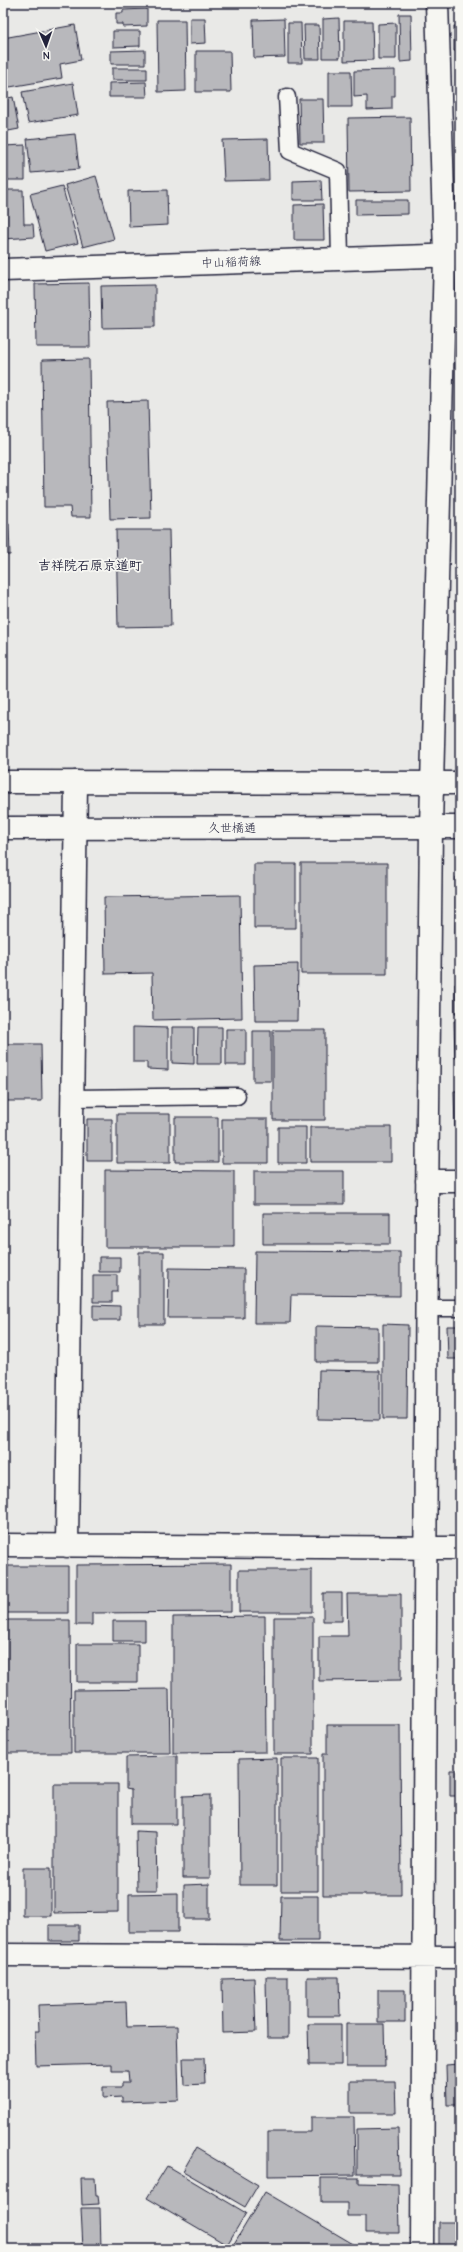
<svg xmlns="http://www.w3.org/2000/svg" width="463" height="2252" font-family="'Comic Neue','Klee One',sans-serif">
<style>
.building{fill:#b8b8bc;stroke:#22223b}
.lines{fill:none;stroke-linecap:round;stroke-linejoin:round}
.lane-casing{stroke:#22223b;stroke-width:19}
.street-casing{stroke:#22223b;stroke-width:25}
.secondary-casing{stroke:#22223b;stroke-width:25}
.lane{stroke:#f6f6f2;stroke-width:16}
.street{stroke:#f6f6f2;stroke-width:22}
.secondary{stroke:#f6f6f2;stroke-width:22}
.labels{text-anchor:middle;stroke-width:3.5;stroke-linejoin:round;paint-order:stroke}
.street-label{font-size:12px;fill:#22223b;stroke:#f6f6f2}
.neighbourhood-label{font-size:13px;font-weight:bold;fill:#22223b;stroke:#f6f6f2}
</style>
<rect width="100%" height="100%" fill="#e9e9e7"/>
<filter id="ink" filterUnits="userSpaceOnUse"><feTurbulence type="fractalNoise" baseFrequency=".025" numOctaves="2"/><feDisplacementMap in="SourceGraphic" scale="8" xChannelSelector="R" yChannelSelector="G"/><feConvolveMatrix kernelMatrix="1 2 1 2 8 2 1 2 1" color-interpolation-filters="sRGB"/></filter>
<g filter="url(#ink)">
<path class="building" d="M 147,9 L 147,26 L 123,27 L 123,24 L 116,24 L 116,13 L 123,13 L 123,10 Z
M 399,14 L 411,14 L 412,61 L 400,62 Z
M 190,18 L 205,18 L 206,43 L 190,44 Z
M 339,18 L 340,58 L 323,58 L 323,19 Z
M 284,19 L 285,57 L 254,58 L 253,20 Z
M 157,20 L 185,20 L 186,91 L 158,92 Z
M 344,21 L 372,21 L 373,60 L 344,61 Z
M 288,23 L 301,23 L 302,63 L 288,63 Z
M 396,23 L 396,59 L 378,59 L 378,24 Z
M 75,25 L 81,60 L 60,64 L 62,78 L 4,88 L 3,38 Z
M 304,25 L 319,25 L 320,59 L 305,59 Z
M 454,26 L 460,26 L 460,51 L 454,51 Z
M 113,31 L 140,31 L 140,46 L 113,47 Z
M 145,50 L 145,64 L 111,64 L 111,51 Z
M 196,51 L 230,51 L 231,92 L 196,92 Z
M 112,68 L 147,68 L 147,80 L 112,80 Z
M 395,70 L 395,96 L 392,96 L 392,109 L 367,110 L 367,96 L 354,97 L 354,71 Z
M 329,71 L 351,71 L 352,107 L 329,107 Z
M 146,82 L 147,97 L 109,97 L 109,83 Z
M 73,83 L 78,115 L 28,123 L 22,92 Z
M 13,97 L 19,129 L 3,132 L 3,99 Z
M 299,99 L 323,99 L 324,143 L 300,143 Z
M 410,117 L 411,191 L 349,192 L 348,118 Z
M 75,134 L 79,169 L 31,173 L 27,139 Z
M 268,139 L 269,180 L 224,181 L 222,140 Z
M 25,145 L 25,180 L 3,180 L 3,146 Z
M 96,176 L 114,239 L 83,247 L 65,185 Z
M 321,180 L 322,200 L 293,200 L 293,181 Z
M 62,186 L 78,243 L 45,251 L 30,194 Z
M 3,190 L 23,190 L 24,224 L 33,224 L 34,237 L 3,239 Z
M 167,190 L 168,225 L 129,227 L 128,191 Z
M 356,200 L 408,200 L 408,214 L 356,215 Z
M 323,204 L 324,240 L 294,240 L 294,205 Z
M 89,283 L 90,347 L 36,347 L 35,284 Z
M 155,285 L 155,327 L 102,328 L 101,286 Z
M 89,359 L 91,517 L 71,517 L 70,507 L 44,507 L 42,360 Z
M 148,401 L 151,518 L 110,519 L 107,402 Z
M 3,524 L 9,524 L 10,555 L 3,555 Z
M 116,530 L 169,530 L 171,626 L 118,627 Z
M 301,863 L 387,863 L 387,974 L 301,974 Z
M 254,864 L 296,864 L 296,928 L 254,928 Z
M 456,877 L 460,877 L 460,940 L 455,940 Z
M 240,895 L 242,1018 L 153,1020 L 152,973 L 105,974 L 104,897 Z
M 298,964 L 297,1021 L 255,1021 L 254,965 Z
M 455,984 L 460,984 L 460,1013 L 455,1013 Z
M 454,1021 L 460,1021 L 460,1057 L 455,1058 Z
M 133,1027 L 168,1028 L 168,1070 L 147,1069 L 147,1062 L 133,1062 Z
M 172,1027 L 194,1027 L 194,1064 L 172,1063 Z
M 198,1027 L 222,1027 L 222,1064 L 197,1064 Z
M 226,1029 L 246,1029 L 246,1065 L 226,1065 Z
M 273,1030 L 325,1030 L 325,1120 L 273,1120 Z
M 253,1031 L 271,1031 L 271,1081 L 253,1081 Z
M 3,1044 L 41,1044 L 42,1101 L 3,1101 Z
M 454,1091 L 460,1091 L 460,1128 L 455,1128 Z
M 117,1114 L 170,1114 L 170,1163 L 117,1163 Z
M 175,1117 L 218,1117 L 218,1162 L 175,1162 Z
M 87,1119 L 112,1119 L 112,1161 L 87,1161 Z
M 222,1119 L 268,1119 L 268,1163 L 222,1163 Z
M 278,1127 L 306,1127 L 306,1163 L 278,1163 Z
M 310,1127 L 391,1127 L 391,1162 L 310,1162 Z
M 460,1133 L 460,1168 L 457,1168 L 457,1134 Z
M 105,1170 L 234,1171 L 234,1247 L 105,1247 Z
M 254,1171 L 344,1171 L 344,1204 L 254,1204 Z
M 457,1208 L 460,1208 L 460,1251 L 457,1251 Z
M 263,1213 L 390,1213 L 390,1244 L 263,1244 Z
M 255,1251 L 400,1252 L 400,1296 L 291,1295 L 290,1323 L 254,1323 Z
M 139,1252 L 164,1252 L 164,1324 L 139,1324 Z
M 99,1257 L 120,1257 L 120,1272 L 99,1272 Z
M 169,1268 L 244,1269 L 244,1318 L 168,1318 Z
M 93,1275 L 117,1275 L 117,1292 L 112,1292 L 112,1302 L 93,1302 Z
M 93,1305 L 120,1306 L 120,1320 L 93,1320 Z
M 383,1324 L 408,1325 L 407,1419 L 383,1419 Z
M 316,1326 L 378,1327 L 378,1362 L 316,1362 Z
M 447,1326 L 460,1326 L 460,1359 L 448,1359 Z
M 319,1370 L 380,1371 L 380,1420 L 318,1419 Z
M 231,1564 L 231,1612 L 92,1613 L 92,1625 L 76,1625 L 76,1565 Z
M 3,1566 L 68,1566 L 68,1613 L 3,1613 Z
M 239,1570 L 312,1570 L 312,1612 L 239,1612 Z
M 323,1593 L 342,1593 L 342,1621 L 323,1621 Z
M 347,1594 L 401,1594 L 401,1680 L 319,1681 L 319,1636 L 348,1636 Z
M 265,1616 L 266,1752 L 173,1753 L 173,1617 Z
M 274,1617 L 313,1617 L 313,1754 L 274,1754 Z
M 3,1620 L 70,1620 L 71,1753 L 3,1753 Z
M 113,1621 L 145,1621 L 145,1641 L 113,1641 Z
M 77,1644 L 138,1644 L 138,1682 L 77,1682 Z
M 169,1689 L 170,1753 L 74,1753 L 74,1690 Z
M 327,1725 L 400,1725 L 401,1895 L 323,1895 L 323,1754 L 327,1754 Z
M 177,1756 L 177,1824 L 131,1824 L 131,1790 L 126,1789 L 126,1757 Z
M 277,1758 L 277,1885 L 240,1885 L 239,1759 Z
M 281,1758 L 318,1758 L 318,1891 L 281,1891 Z
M 450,1770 L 460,1770 L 460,1796 L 450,1796 Z
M 54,1784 L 118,1784 L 118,1912 L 54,1913 Z
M 210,1795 L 210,1878 L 183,1878 L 183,1796 Z
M 136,1831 L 156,1832 L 157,1890 L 137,1890 Z
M 23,1868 L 51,1868 L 51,1916 L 23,1916 Z
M 209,1884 L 209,1919 L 184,1919 L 184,1885 Z
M 178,1893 L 178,1932 L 129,1932 L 129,1894 Z
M 281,1896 L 318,1896 L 318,1941 L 280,1941 Z
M 49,1925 L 79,1925 L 79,1941 L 49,1941 Z
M 266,1977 L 288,1977 L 288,2038 L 267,2038 Z
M 307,1977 L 339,1977 L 340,2016 L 307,2016 Z
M 254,1978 L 256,2032 L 223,2033 L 222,1979 Z
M 378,1990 L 405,1990 L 405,2022 L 378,2022 Z
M 126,2002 L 127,2027 L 177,2026 L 179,2100 L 122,2102 L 122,2097 L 103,2098 L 103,2087 L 122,2087 L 122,2083 L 129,2083 L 128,2071 L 112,2071 L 112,2064 L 36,2066 L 35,2031 L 39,2031 L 38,2005 Z
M 308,2024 L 341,2024 L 341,2065 L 309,2065 Z
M 346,2024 L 384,2024 L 385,2067 L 346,2067 Z
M 183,2058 L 204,2058 L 205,2084 L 184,2085 Z
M 460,2064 L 460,2105 L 447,2105 L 446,2065 Z
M 350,2081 L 395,2081 L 396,2113 L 350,2113 Z
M 311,2117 L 354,2117 L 355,2175 L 268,2176 L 268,2132 L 311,2132 Z
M 398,2128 L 399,2174 L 357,2174 L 357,2129 Z
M 196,2148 L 258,2185 L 245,2207 L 183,2171 Z
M 167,2166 L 246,2213 L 227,2245 L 147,2198 Z
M 81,2178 L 95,2178 L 96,2196 L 98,2196 L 99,2204 L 82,2205 Z
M 321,2178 L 359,2178 L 359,2183 L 398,2184 L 399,2233 L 365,2233 L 365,2216 L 347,2216 L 347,2203 L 321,2203 Z
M 265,2192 L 360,2248 L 359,2249 L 236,2249 L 232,2247 Z
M 81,2208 L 100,2208 L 101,2249 L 83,2249 Z
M 439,2222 L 460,2222 L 460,2249 L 439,2249 Z"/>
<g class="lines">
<defs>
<path id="lane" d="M 287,97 L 290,151 L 338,171 L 340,258
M 73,1098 L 237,1096
M 426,1308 L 460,1308"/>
<path id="street" d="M 427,1181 L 460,1181
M 3,1545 L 460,1548
M 67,1546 L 76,782
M 3,1955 L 460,1957
M 422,2249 L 427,1206 L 431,827 L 445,255 L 437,3"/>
<path id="secondary" d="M 3,270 L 460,255
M 3,782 L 460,783
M 3,828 L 460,827"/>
</defs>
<use href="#lane" class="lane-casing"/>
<use href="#street" class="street-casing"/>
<use href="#secondary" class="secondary-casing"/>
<use href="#lane" class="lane"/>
<use href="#street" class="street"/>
<use href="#secondary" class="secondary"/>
</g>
</g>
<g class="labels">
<g class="street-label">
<text transform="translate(231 262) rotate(-2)" y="4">中山稲荷線</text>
<text x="232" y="832">久世橋通</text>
</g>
<g class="neighbourhood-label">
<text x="90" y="570">吉祥院石原京道町</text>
</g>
</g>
<rect width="463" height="2252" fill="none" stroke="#f6f6f2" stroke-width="16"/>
<rect x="8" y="8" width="447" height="2236" fill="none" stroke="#22223b" stroke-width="1.5" filter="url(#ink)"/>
<g transform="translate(46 46) rotate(178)" stroke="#f6f6f2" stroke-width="3" paint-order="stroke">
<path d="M0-3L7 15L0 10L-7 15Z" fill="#22223b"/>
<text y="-6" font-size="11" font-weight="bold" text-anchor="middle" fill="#22223b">N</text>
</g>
</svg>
